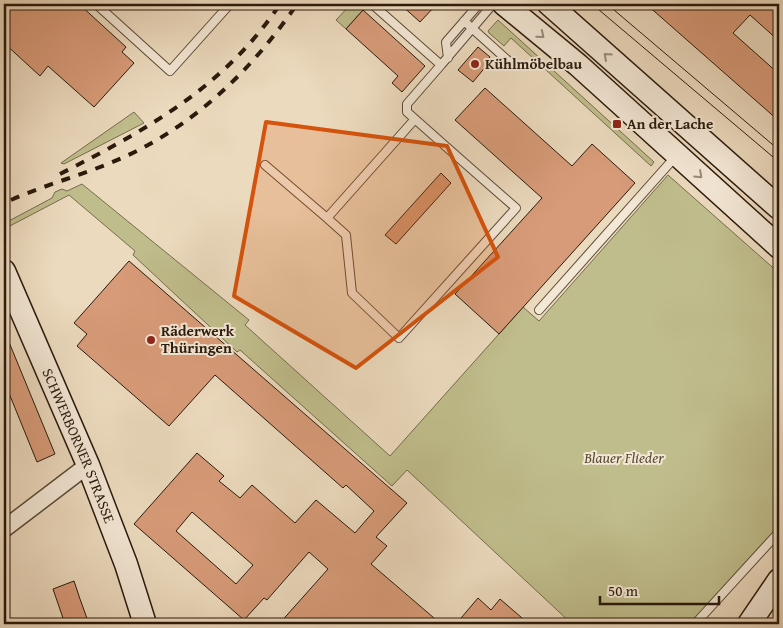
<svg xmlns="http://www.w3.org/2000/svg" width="783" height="628" font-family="'Gentium Book Plus',serif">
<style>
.green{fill:#c0bd8c;stroke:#756c4c}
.building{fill:#d89b79;stroke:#2a1a0c;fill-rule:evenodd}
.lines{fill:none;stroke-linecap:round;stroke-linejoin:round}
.lane-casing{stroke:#5a4a38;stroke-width:10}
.street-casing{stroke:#5a4a38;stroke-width:19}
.secondary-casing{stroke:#2a1a0c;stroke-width:25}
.lane{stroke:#f3e7d5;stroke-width:8}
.street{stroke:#f3e7d5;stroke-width:16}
.secondary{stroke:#f3e7d5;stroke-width:22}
.tram{stroke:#2a1a0c;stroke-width:1}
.rail{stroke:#2a1a0c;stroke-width:4;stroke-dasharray:9 9;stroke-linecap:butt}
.oneway{stroke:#998b7b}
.marked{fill:#d5530c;fill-opacity:0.2;stroke:#d5530c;stroke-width:4;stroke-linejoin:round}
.poi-dot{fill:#8f2418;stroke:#f3e7d5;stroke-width:2}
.labels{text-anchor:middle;stroke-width:4;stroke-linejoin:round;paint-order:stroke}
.poi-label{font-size:15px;font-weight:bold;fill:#2a1a0c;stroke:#f3e7d5;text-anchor:start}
.street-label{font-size:15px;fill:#2a1a0c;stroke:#f3e7d5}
.park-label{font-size:15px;font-style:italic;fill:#574b32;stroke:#f3e7d5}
</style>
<rect width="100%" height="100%" fill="#ecdabe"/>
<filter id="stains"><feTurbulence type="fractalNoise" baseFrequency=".004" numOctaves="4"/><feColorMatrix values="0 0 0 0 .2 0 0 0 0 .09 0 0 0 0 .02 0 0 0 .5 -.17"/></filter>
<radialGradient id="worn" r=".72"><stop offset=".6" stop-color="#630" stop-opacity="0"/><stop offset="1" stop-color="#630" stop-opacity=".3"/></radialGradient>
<path class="green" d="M 351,4 L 356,4 L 363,10 L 346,29 L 336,20 Z
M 498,20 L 654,162 L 651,166 L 511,38 L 504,46 L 489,33 L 488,31 Z
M 134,112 L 144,123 L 64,164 L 61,163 Z
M 668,175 L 779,273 L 779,532 L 695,624 L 572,624 L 407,470 L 392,486 L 240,350 L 237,352 L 133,255 L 135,251 L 69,195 L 8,227 L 5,223 L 52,198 L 55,192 L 62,189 L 67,191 L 82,184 L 249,320 L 245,325 L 390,456 L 523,307 L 539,321 Z"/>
<path class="building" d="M 4,4 L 79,4 L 126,47 L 122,52 L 134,63 L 94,107 L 48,66 L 40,76 L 4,43 Z
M 400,4 L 437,4 L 420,22 Z
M 646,4 L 771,4 L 779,11 L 779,41 L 750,15 L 733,33 L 779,74 L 779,121 Z
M 363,10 L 425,66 L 402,92 L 392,83 L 398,76 L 346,29 Z
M 478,47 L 490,57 L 485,63 L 487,65 L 473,82 L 458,70 Z
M 485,88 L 572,166 L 592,144 L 635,183 L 499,334 L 455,294 L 542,198 L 455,120 Z
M 441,173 L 451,183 L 396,244 L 385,235 Z
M 129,261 L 407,503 L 376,537 L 387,546 L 371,564 L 441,624 L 279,624 L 328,569 L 309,552 L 267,600 L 264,598 L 244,620 L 134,524 L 197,453 L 224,476 L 219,481 L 240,498 L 252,485 L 295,523 L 316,500 L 355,533 L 374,511 L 346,485 L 343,488 L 215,375 L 169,426 L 77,346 L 87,334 L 74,323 ZM 192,512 L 253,565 L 236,584 L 176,531 Z
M 4,330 L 55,454 L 37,462 L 4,381 Z
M 74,581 L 80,599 L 89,624 L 65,624 L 53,589 Z
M 478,598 L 491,610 L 500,599 L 529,624 L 456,624 Z"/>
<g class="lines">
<defs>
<path id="lane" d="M 96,4 L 170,71 L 230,4
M 372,4 L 441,65 L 407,104 L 407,112 C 443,144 479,176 516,208 L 399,338 L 352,293 L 346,235 L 327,218 L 415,119
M 464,21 L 514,66
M 448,58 L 446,42 L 479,4
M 441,65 L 493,4
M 265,165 L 327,218
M 539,310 L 676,156
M 4,511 L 10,524
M 695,624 L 779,532"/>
<path id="street" d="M 4,529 L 88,465"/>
<g id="secondary">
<path d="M 504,4 L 578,65 L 779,247"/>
<path d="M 549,4 L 779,208"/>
<path id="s1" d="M 4,271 L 88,465 L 126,564 L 145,624"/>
<path d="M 749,624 L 779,580"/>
</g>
</defs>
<use href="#lane" class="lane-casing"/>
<use href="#street" class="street-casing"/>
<use href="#secondary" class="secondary-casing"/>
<use href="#lane" class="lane"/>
<use href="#street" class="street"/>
<use href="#secondary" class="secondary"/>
<path class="tram" d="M 592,4 L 779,162
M 607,4 L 779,150"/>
<path class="rail" d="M 60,174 C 146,130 225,87 280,4
M 11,200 C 47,184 86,174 122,158 C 195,125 252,70 297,4"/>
</g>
<defs><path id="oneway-chevron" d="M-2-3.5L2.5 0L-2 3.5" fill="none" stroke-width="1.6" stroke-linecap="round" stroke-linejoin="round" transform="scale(1.25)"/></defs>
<g class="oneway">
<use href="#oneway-chevron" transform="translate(541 35) rotate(39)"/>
<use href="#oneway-chevron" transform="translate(607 56) rotate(-138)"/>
<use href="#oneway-chevron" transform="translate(699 175) rotate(43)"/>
</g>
<path class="marked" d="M 266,122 L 447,146 L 498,257 L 356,368 L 234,296 Z"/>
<g class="poi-dot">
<circle cx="475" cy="64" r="5"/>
<rect x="612" y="119" width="10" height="10" rx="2.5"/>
<circle cx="151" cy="340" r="5"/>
</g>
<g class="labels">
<g class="poi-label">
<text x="485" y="69">Kühlmöbelbau</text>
<text x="627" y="129">An der Lache</text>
<text x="161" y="336">Räderwerk<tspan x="161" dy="17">Thüringen</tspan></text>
</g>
<g class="street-label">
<text dy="5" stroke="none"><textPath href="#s1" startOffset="190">SCHWERBORNER STRASSE</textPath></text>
</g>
<g class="park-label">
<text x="624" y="463">Blauer Flieder</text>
</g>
</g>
<rect width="783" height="628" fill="none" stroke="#ecdabe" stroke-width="20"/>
<rect x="5" y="5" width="773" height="618" fill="none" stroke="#2a1a0c" stroke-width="2.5"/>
<rect x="10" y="10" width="763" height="608" fill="none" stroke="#2a1a0c"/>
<path d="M600 596v8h119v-8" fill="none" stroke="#2a1a0c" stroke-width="2.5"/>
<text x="608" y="596" font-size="15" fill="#2a1a0c" stroke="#f3e7d5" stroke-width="4" paint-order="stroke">50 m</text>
<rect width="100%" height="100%" filter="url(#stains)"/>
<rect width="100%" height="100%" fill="url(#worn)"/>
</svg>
